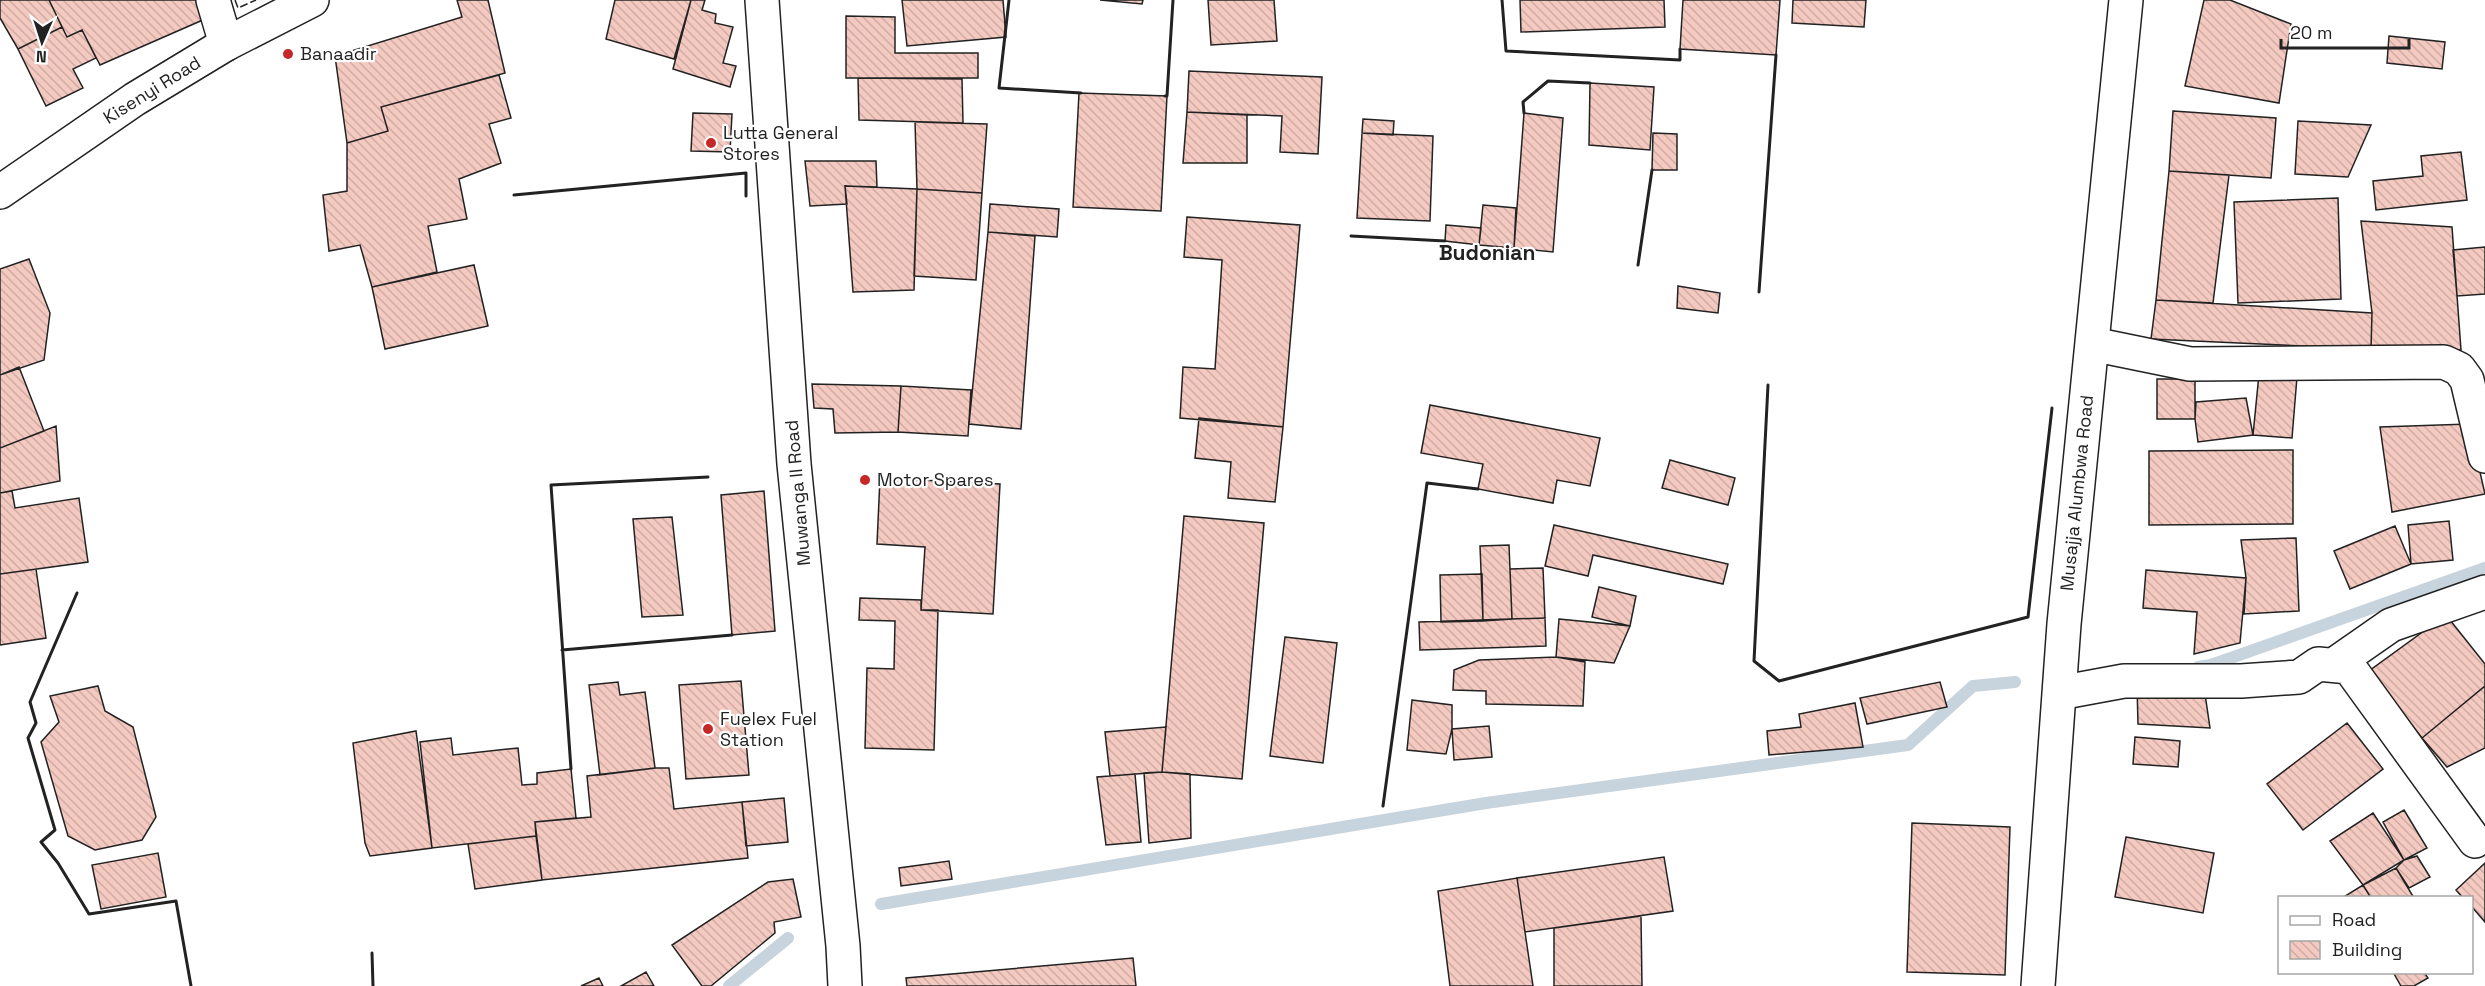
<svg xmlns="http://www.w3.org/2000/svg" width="2485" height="986" font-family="'Space Grotesk',sans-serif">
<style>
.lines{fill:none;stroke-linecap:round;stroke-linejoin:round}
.stream{stroke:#c7d3dd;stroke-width:12}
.building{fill:url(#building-back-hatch);stroke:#222;stroke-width:1.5}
.minor-casing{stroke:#222;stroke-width:36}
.major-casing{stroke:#222;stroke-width:36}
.minor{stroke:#fff;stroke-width:33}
.major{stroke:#fff;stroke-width:33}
.fence{stroke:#222;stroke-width:1.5;stroke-dasharray:8 3;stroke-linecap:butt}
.wall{stroke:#222;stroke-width:3}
.poi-dot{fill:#c62828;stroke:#fff;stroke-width:2}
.labels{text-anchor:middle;stroke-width:4.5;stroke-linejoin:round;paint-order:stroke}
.poi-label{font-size:18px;fill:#222;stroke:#fff;text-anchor:start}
.street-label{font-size:18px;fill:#222;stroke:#fff}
.quarter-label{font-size:21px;font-weight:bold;fill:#222;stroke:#fff}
</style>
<defs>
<pattern id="building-back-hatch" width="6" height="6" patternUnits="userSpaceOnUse" patternTransform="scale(1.5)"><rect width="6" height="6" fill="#f3c9c0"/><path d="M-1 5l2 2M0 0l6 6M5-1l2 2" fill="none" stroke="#d0aca5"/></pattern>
</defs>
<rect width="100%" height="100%" fill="#fff"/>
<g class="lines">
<path class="stream" d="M 2198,667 L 2211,665 L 2485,568
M 881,904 L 1486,803 L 1908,745 L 1973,686 L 2015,682
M 729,986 L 788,938"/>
</g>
<path class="building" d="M 0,0 L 49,0 L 62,27 L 18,49 L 0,18 Z
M 49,0 L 198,0 L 205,19 L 100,65 L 82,30 L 67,37 Z
M 457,0 L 488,0 L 505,73 L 381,107 L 388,131 L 347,143 L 335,56 L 462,17 Z
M 615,0 L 691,0 L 674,59 L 606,39 Z
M 691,0 L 705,0 L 702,10 L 716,14 L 715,23 L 733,27 L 723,63 L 736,66 L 730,87 L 673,69 Z
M 902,0 L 1003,0 L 1006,37 L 907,46 Z
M 1100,0 L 1143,0 L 1142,4 Z
M 1208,0 L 1274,0 L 1277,41 L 1211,45 Z
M 1520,0 L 1664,0 L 1665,27 L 1521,32 Z
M 1683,0 L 1780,0 L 1776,55 L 1680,49 Z
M 1793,0 L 1866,0 L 1864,27 L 1792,23 Z
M 2204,0 L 2230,0 L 2291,24 L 2279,103 L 2185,86 Z
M 846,16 L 895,17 L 895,53 L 978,53 L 978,78 L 846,78 Z
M 62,27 L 67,37 L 82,30 L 96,58 L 73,69 L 83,88 L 46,106 L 18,49 Z
M 2389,36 L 2445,42 L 2442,69 L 2387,63 Z
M 1189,71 L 1322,77 L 1318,154 L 1280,152 L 1282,116 L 1187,112 Z
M 499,75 L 511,118 L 489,124 L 501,163 L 459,179 L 467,219 L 428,226 L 437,272 L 372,287 L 360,245 L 329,251 L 323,195 L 347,191 L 347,143 L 388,131 L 381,107 Z
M 858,78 L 962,79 L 963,123 L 859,120 Z
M 1590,83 L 1654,87 L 1650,150 L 1589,145 Z
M 1079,93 L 1167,96 L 1161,211 L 1073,207 Z
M 2173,111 L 2276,118 L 2271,178 L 2169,171 Z
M 1187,112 L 1247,115 L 1247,163 L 1183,163 Z
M 693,113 L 732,114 L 730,152 L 691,151 Z
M 1524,113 L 1563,118 L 1553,252 L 1514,248 Z
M 1363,119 L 1394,121 L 1393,135 L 1362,133 Z
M 2298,121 L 2371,125 L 2348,177 L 2295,174 Z
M 915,122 L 987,124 L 982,193 L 917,189 Z
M 1362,133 L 1433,136 L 1430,221 L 1357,218 Z
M 1653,133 L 1677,134 L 1677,170 L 1652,170 Z
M 2461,152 L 2467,200 L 2376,210 L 2373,181 L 2423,176 L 2421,156 Z
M 805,161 L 876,161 L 877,187 L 845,186 L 847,204 L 810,206 Z
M 2169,171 L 2229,175 L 2213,303 L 2156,300 Z
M 845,186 L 917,189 L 914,290 L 853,292 Z
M 917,189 L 982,193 L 976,280 L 914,276 Z
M 2338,198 L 2341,299 L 2238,303 L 2234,202 Z
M 990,204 L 1059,209 L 1057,237 L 988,232 Z
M 1483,205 L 1516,208 L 1514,248 L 1479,245 Z
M 1187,217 L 1300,225 L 1283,427 L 1180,418 L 1183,367 L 1215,369 L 1222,260 L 1184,257 Z
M 2361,221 L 2452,227 L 2461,350 L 2371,349 L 2372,313 Z
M 1446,225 L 1481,228 L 1479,245 L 1445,241 Z
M 988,232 L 1035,236 L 1021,429 L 969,424 Z
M 2485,247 L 2485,294 L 2457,296 L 2453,250 Z
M 29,259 L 50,313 L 44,360 L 0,375 L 0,269 Z
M 474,265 L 488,326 L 385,349 L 372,287 Z
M 1678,286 L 1720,293 L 1718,313 L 1677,308 Z
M 2156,300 L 2372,313 L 2371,349 L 2151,339 Z
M 19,367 L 44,431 L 0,448 L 0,375 Z
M 2259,374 L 2297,377 L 2292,438 L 2253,435 Z
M 2157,379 L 2195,379 L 2195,419 L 2157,419 Z
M 812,384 L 901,386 L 898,432 L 835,433 L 833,409 L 814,408 Z
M 901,386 L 971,390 L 968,436 L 898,432 Z
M 2246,398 L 2253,435 L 2198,442 L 2195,419 L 2196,402 Z
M 1430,405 L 1600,438 L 1590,486 L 1557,480 L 1553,503 L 1478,489 L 1483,464 L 1421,453 Z
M 1199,418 L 1283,427 L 1275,502 L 1228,498 L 1231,462 L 1195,458 Z
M 2469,424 L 2485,494 L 2392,512 L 2380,427 Z
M 56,426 L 60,481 L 0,493 L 0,448 Z
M 2293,450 L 2293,524 L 2149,525 L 2149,451 Z
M 1670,460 L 1735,478 L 1728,505 L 1662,488 Z
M 880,478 L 1000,484 L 993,614 L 921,610 L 925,547 L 877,544 Z
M 12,491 L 15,508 L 79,498 L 88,562 L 0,574 L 0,493 Z
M 764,491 L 775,631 L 732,635 L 721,495 Z
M 1184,516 L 1264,523 L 1242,779 L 1162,772 Z
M 672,517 L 683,615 L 642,617 L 633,519 Z
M 2449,521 L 2453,560 L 2411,564 L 2408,525 Z
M 1554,525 L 1728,564 L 1723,584 L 1593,555 L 1588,576 L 1545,566 Z
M 2395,526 L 2411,564 L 2350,589 L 2334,551 Z
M 2296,538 L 2299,611 L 2244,614 L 2246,578 L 2241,540 Z
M 1509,545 L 1512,619 L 1483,621 L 1480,546 Z
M 1543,568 L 1545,618 L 1512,619 L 1510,569 Z
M 36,569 L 46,638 L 0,645 L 0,574 Z
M 2146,570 L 2246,578 L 2240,643 L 2194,654 L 2197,612 L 2143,608 Z
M 1482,574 L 1483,621 L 1441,622 L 1440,575 Z
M 1599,587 L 1636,596 L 1630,626 L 1592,617 Z
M 860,598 L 921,600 L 921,610 L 938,610 L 934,750 L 865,748 L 867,668 L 894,669 L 895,621 L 859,620 Z
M 2446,615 L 2485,664 L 2485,686 L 2422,738 L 2369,671 Z
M 1545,618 L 1546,646 L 1420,650 L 1419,622 Z
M 1559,619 L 1630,626 L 1614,663 L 1556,657 Z
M 1285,637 L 1337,643 L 1323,763 L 1270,756 Z
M 1556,657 L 1585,662 L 1583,706 L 1486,704 L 1486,691 L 1453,690 L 1454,670 L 1479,660 Z
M 741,681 L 749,775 L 686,779 L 679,685 Z
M 618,682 L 620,695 L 645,692 L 655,768 L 600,775 L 589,685 Z
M 1940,682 L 1947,707 L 1867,724 L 1860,698 Z
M 98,686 L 105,711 L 133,727 L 156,817 L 142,840 L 95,850 L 68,836 L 41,742 L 59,722 L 50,696 Z
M 2137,686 L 2205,694 L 2210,728 L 2138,724 Z
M 2485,686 L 2485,748 L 2447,767 L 2422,738 Z
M 1412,700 L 1452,705 L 1452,729 L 1446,754 L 1407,750 Z
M 1855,703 L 1863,747 L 1769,755 L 1767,731 L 1801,727 L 1799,714 Z
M 2347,723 L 2383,769 L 2303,830 L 2267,784 Z
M 1489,726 L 1492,757 L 1454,760 L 1452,729 Z
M 1166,727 L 1162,772 L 1110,776 L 1105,732 Z
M 416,731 L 432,848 L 370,856 L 365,843 L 353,743 Z
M 2135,737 L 2180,741 L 2178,767 L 2133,764 Z
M 451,738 L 453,755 L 518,748 L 522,785 L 537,784 L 537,773 L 571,769 L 576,818 L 535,822 L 536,836 L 432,848 L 420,742 Z
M 655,768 L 669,768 L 674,809 L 742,802 L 748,858 L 542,880 L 535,822 L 591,817 L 587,776 Z
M 1162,772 L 1190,774 L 1191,838 L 1149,843 L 1144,773 Z
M 1135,774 L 1141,842 L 1106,845 L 1097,777 Z
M 784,798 L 788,842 L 746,846 L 742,802 Z
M 2404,810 L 2427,848 L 2404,860 L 2383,822 Z
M 2373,813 L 2404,860 L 2363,885 L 2330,841 Z
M 1912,823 L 2010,827 L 2005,975 L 1907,972 Z
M 536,836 L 542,880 L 475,889 L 468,844 Z
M 2126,837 L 2214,853 L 2203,913 L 2115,897 Z
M 158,853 L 166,897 L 101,909 L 92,865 Z
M 2417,856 L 2430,877 L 2409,888 L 2396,868 L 2404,860 Z
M 1664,857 L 1673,911 L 1525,932 L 1517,878 Z
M 949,861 L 952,879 L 901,886 L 899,868 Z
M 2485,863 L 2485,922 L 2472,907 L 2472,898 L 2463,898 L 2456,890 Z
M 2396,868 L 2414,898 L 2371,898 L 2363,885 Z
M 1517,878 L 1533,986 L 1450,986 L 1438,891 Z
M 793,879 L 801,917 L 774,922 L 775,933 L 711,986 L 702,986 L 672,945 L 768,882 Z
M 2363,885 L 2371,898 L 2342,898 Z
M 1641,916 L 1642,986 L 1554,986 L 1554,928 Z
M 1133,958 L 1136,986 L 907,986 L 906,978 Z
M 646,972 L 654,986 L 621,986 Z
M 2393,972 L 2424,972 L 2428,978 L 2414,986 L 2401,986 Z
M 599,978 L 603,986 L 581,986 Z"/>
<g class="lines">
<defs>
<path id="minor" d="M 213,0 L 226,44
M 762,0 L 794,464 L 843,946 L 845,986
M 2092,344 L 2190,364 L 2444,362 L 2459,369 L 2467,380 L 2485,456
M 2335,664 L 2391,625 L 2485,592
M 2059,693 L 2124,681 L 2241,681 L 2299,677 L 2318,664 L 2349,667 L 2475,841
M 2038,986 L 2064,624 L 2126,0"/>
<path id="major" d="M 0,192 L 135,99 L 226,44 L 312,0"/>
</defs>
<use href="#minor" class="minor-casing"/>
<use href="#major" class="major-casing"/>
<use href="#minor" class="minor"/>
<use href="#major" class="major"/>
<path class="fence" d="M 235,0 L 238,8 L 256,0"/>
<path class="wall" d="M 1009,0 L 999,88 L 1081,93
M 1502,0 L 1506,51 L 1680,60 L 1680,49
M 1165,96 L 1167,96 L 1173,0
M 1524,113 L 1523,102 L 1548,81 L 1590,83
M 514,195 L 746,173 L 746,196
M 1351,236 L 1445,241
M 1638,265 L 1652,170
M 1759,292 L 1776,55
M 1768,385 L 1754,661 L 1779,681 L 2028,617 L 2052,408
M 77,593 L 30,702 L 36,723 L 28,738 L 55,830 L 41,842 L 58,863 L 89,914 L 176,901 L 191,986
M 562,650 L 732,635
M 571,769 L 551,485 L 708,477
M 1383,806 L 1427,483 L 1478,489
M 372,953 L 373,986"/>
</g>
<g class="poi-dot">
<circle cx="288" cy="54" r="6"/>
<circle cx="711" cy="143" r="6"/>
<circle cx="865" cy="480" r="6"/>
<circle cx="708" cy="729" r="6"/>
</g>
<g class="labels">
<g class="poi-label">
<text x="300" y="60">Banaadir</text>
<text x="723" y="139">Lutta General<tspan x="723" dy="21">Stores</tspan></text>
<text x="877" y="486">Motor Spares</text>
<text x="720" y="725">Fuelex Fuel<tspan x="720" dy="21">Station</tspan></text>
</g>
<g class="street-label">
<text transform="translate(152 90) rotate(-32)" y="6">Kisenyi Road</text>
<text transform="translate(798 493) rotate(-95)" y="6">Muwanga II Road</text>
<text transform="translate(2077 493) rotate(-84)" y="6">Musajja Alumbwa Road</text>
</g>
<g class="quarter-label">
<text x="1487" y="260">Budonian</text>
</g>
</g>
<rect x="2278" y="896" width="195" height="78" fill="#ffffff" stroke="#a7a7a7" stroke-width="1.5"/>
<rect x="2290" y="916" width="30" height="9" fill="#ffffff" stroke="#a7a7a7" stroke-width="1.5"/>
<text x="2332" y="926" font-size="18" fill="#222222">Road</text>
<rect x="2290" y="941" width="30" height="18" fill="url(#building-back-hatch)" stroke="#a7a7a7" stroke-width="1.5"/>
<text x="2332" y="956" font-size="18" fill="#222222">Building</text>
<g transform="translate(42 42) rotate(183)" stroke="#ffffff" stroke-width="4.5" paint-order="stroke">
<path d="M0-4.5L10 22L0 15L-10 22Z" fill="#222222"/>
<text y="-9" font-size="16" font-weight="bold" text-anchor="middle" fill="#222222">N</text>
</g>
<path d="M2281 39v9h128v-9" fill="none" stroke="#222222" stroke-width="3"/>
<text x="2290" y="39" font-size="18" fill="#222222" stroke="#ffffff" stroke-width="4.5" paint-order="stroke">20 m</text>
</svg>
